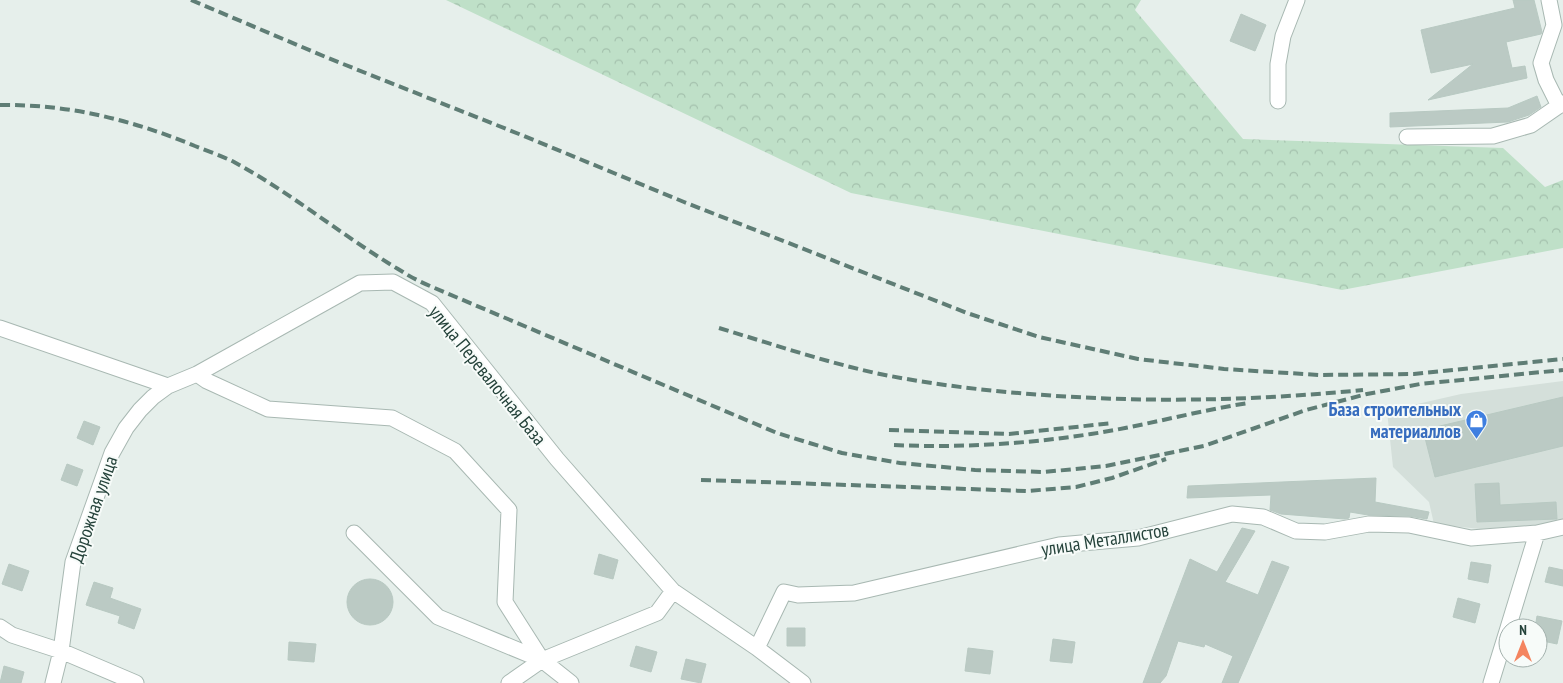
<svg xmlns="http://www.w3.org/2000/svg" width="1563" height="683" font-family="'PT Sans Narrow',sans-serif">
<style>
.built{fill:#d4dfda}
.forest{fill:url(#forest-crowns)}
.building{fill:#bbcac4;stroke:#b8c9c2}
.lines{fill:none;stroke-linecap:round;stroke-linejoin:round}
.minor-casing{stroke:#a8b8b2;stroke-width:17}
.minor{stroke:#fff;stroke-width:15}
.rail{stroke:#5f7d75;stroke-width:4;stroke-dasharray:10 5;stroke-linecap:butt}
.labels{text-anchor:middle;stroke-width:4;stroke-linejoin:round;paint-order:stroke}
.street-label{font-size:19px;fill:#24423a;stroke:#f7fbf9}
.shop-label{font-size:19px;font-weight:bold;fill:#366cbe;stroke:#f7fbf9;text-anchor:end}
</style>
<defs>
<pattern id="forest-crowns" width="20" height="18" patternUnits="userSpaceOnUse" patternTransform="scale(1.25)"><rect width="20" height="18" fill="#bfe0c8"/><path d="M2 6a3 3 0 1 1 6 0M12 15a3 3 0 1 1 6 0" fill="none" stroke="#a4c1ad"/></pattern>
</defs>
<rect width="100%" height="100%" fill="#e6efeb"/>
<path class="built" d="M 1563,381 L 1563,523 L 1480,529 L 1434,524 L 1429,502 L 1393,467 L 1387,411 L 1461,394 Z"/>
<path class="forest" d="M 446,0 L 1141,0 L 1135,10 L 1243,139 L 1503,148 L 1545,187 L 1563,180 L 1563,248 L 1342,290 L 851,193 Z"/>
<path class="building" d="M 1513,0 L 1534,0 L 1542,32 L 1541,34 L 1506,42 L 1512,68 L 1525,66 L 1527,78 L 1428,100 L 1473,64 L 1431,73 L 1421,30 L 1515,8 Z
M 1241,14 L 1266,25 L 1255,51 L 1230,41 Z
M 1537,96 L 1541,107 L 1529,115 L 1508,122 L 1390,127 L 1390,113 L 1508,108 Z
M 1563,397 L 1563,446 L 1435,477 L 1423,430 Z
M 84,421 L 100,427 L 93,445 L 77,438 Z
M 67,464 L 83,470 L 77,486 L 61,480 Z
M 1376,478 L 1375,502 L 1429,512 L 1427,519 L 1409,516 L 1368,515 L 1350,512 L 1349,518 L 1345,519 L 1281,514 L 1270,510 L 1271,495 L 1187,498 L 1188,486 Z
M 1499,483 L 1500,505 L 1556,502 L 1557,519 L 1477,522 L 1475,484 Z
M 1242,528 L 1255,531 L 1225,582 L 1258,595 L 1272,561 L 1289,567 L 1238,683 L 1222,683 L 1233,656 L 1205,644 L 1204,647 L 1178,641 L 1166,676 L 1160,683 L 1143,683 L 1190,559 L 1217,572 Z
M 599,554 L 618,560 L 613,579 L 594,574 Z
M 1471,562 L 1491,565 L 1488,583 L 1468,579 Z
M 9,564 L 29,571 L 22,591 L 2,584 Z
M 1549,567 L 1563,570 L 1563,586 L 1545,582 Z
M347 602a23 23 0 1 1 46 0a23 23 0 1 1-46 0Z
M 94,582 L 113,588 L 110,598 L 141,609 L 134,629 L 118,623 L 120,616 L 86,605 Z
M 1458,598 L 1480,604 L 1475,623 L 1453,617 Z
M 1537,616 L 1562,621 L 1557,644 L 1538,640 L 1538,628 L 1535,628 Z
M 787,628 L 805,628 L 805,646 L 787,646 Z
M 1053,639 L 1075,642 L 1072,663 L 1050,661 Z
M 289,642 L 316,644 L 314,662 L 288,660 Z
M 636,646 L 657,652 L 651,672 L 630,666 Z
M 968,648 L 993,651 L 990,674 L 965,671 Z
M 686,659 L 706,664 L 701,683 L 681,679 Z
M 4,666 L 24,672 L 21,683 L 0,683 Z"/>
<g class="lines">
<defs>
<path id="minor" d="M 1549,0 L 1554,25 L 1541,63 L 1546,80 L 1559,106
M 1278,101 L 1278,64 L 1283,36 L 1297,0
M 1407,137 L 1493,136 L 1531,125 L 1563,103
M 0,328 L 168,386
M 197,374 L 207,381 L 268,409 L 392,418 L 455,451 L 509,510 L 505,602 L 542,660
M 354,533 L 438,617 L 542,660 L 657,613 L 673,591
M 0,627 L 12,635 L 61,651 L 136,683
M 1508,628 L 1537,533
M 53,683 L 61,651 L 73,562 L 112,453 L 126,428 L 140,410 L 153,397 L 168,386 L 197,374 L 360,283 L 393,282 L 432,303 L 557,459 L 673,591 L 757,648
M 509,683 L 542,660 L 571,683
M 803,683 L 757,648 L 784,592 L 798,595 L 854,593 L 1059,545 L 1138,538 L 1232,514 L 1263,517 L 1296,531 L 1325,532 L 1369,524 L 1409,525 L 1471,538 L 1537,533 L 1563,527
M 1491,683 L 1508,628"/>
</defs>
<use href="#minor" class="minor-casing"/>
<use href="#minor" class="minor"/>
<path class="rail" d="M 191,0 L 328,58 L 524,136 L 684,202 L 967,313 L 1039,337 L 1138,359 L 1224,369 L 1320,375 L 1414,374 L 1563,359
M 0,105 C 69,104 132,120 195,146 C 208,151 222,156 234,162 C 293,194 345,238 403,272 C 415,280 430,286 444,292 L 777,433 L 842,453 L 900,463 L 975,470 L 1044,472 L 1106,466 L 1204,446 L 1306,410 L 1367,394 L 1420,384 L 1563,370
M 719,328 C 772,344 825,362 880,374 C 929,384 980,390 1030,394 C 1141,403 1252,401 1363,390
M 889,430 L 1009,434 L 1113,423
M 894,445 C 960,448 1026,444 1091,434 C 1144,426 1196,411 1248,403
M 701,480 L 1027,491 L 1076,487 L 1112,478 L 1166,459"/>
</g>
<defs>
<symbol id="shop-pin" viewBox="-11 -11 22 30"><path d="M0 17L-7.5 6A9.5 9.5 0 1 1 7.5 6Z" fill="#3f7fe0" stroke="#f7fbf9"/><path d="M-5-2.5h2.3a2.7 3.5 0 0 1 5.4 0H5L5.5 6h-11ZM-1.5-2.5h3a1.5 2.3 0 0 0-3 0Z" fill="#fff"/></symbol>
</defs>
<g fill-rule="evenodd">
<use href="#shop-pin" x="1464" y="408" width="25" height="34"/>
</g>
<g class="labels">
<g class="street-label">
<text transform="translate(488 375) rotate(51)" y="7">улица Перевалочная База</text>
<text transform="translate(93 509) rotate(-71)" y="7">Дорожная улица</text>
<text transform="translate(1105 539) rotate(-9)" y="7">улица Металлистов</text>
</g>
<g class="shop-label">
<text x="1461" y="416">База cтроительных<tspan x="1461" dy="22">материаллов</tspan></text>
</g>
</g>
<g transform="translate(1523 643)"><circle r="24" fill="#f7fbf9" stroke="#a3b1ad"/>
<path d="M0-4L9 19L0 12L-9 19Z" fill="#f4845f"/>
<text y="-8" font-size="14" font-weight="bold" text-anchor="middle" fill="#24423a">N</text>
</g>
</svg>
